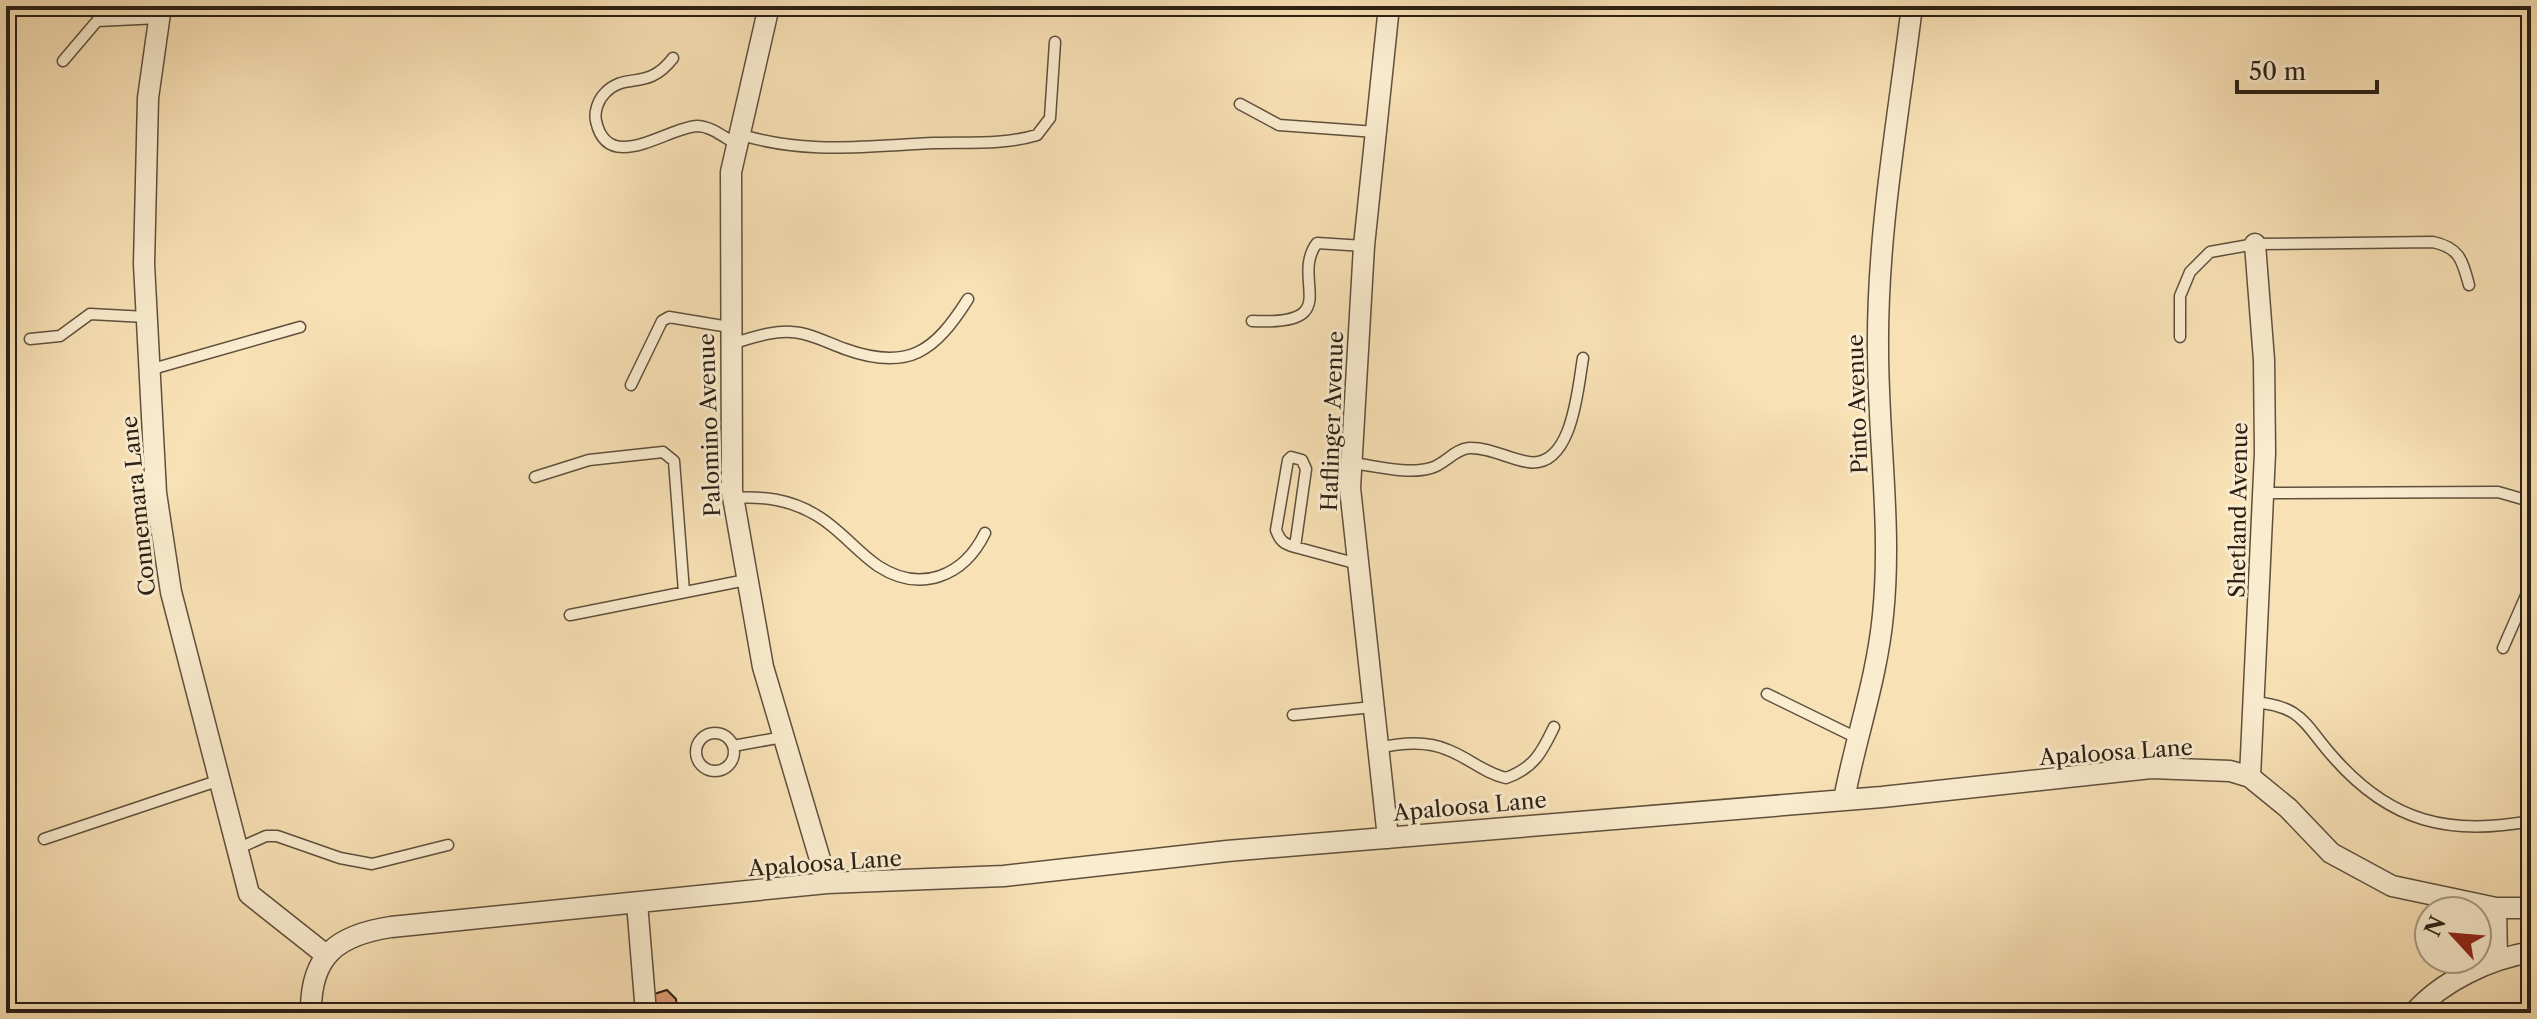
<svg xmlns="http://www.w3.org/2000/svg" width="2537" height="1019" font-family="'Libre Caslon Text',serif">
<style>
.building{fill:#db9974;stroke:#2c2015;stroke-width:2}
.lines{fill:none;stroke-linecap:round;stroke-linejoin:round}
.service-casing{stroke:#5f503d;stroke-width:13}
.minor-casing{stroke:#5f503d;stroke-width:23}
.service{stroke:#faeccf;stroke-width:10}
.minor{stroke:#faeccf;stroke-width:20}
.labels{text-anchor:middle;stroke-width:6;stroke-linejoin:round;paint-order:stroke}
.street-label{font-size:22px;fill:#2c2015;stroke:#faeccf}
</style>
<rect width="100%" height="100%" fill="#f8e1b5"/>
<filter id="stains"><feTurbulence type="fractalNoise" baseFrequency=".0025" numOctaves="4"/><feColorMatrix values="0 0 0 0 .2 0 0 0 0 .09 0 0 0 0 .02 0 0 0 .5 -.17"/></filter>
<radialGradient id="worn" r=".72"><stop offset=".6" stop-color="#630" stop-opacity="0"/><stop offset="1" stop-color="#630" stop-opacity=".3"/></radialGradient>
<path class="building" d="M 667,990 L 676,999 L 677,1008 L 673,1013 L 654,1013 L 654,994 Z
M 629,1003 L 633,1013 L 607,1013 Z"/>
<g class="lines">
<defs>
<path id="service" d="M 673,58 C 647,92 626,71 605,93 C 598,100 594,112 596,121 C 608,176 668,127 697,126 C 711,126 725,138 736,144
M 63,61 L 97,21 L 159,18
M 1240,104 L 1279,125 L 1376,132
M 739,134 C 804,155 866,146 934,143 C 968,142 1004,145 1037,135 L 1050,118 L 1055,42
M 1252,321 C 1347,326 1289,280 1317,243 L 1364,246
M 2180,337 L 2180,296 L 2190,272 L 2210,252 L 2255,244 L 2433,242 C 2460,248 2462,260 2469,285
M 30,339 L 60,336 L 90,314 L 146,317
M 730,344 C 750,339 772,330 792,332 C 810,333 828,343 845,349 C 909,372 935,351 968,299
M 149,370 L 300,327
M 631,385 L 662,321 L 669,317 L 729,327
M 1352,463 C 1377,466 1407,475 1431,468 C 1445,464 1455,449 1469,448 C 1489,447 1509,459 1528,462 C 1573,469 1578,386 1583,358
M 535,477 L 589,460 L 663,452 L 674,461 L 684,592
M 2264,493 L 2498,492 L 2526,500 L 2531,506
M 733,498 C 763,496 789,499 816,515 C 839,528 856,551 878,566 C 921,594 964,576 985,533
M 1295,547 L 1306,469 L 1302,460 L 1291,457 L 1288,460 L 1276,530 C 1280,541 1284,544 1295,547 L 1358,564
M 570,615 L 746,580
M 2503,648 L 2531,584
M 1767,694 L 1857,738
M 2253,702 C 2304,706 2304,725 2335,759 C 2391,822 2449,836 2531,821
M 1293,715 L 1373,707
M696 752a19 19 0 1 1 38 0a19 19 0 1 1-38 0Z
M 733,746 L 783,737
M 1378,748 C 1400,743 1426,740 1448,750 C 1469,758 1484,773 1506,778 C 1534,768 1542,752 1554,727
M 44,839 L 217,781
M 237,849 L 266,836 L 277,836 L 340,858 L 372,864 L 448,845"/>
<path id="minor" d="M 161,6 L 148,98 L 144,264 L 156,493 L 171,592 L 249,894 L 326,955
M 769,6 L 731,172 L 732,491 L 763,667 L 827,883
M 2250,777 L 2265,453 L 2264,360 L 2255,244
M 1844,799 C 1856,737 1877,678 1883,615 C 1892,527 1878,438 1878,349 C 1877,233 1898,120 1912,6
M 1388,838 L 1350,488 L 1364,246 L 1389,6
M 637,903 L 646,1013
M 2496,908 L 2497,960
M 311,1013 C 310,955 338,935 391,927 L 827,883 L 1004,876 L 1227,851 L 1882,797 L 2151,768 L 2230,771 L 2250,777 L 2288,808 L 2331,853 L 2392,886 L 2496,908 L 2531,908
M 2414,1013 C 2442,981 2489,959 2531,952"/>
</defs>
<use href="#service" class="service-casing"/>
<use href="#minor" class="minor-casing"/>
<use href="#service" class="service"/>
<use href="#minor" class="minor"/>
</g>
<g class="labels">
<g class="street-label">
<text transform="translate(1857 404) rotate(-92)" y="8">Pinto Avenue</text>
<text transform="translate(1332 421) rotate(-88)" y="8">Haflinger Avenue</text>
<text transform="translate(709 425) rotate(-92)" y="8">Palomino Avenue</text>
<text transform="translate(138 506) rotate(-96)" y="8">Connemara Lane</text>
<text transform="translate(2238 510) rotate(-89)" y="8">Shetland Avenue</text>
<text transform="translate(2116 752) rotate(-4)" y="8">Apaloosa Lane</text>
<text transform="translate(1470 806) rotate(-5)" y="8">Apaloosa Lane</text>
<text transform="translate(825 863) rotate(-4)" y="8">Apaloosa Lane</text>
</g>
</g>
<rect width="2537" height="1019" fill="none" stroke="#f8e1b5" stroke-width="32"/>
<rect x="8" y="8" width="2521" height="1003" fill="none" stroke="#2c2015" stroke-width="4"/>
<rect x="16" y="16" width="2505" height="987" fill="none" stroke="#2c2015" stroke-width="2"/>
<g transform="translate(2453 935) rotate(296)"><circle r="38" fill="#faeccf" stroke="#a89a85" stroke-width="2"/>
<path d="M0-6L14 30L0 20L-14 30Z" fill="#8f2418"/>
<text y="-12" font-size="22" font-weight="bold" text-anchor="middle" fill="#2c2015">N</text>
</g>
<path d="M2237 80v12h140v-12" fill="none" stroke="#2c2015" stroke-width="4"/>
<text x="2249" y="80" font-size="24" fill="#2c2015" stroke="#faeccf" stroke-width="6" paint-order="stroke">50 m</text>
<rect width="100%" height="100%" filter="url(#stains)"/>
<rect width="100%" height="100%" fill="url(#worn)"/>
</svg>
